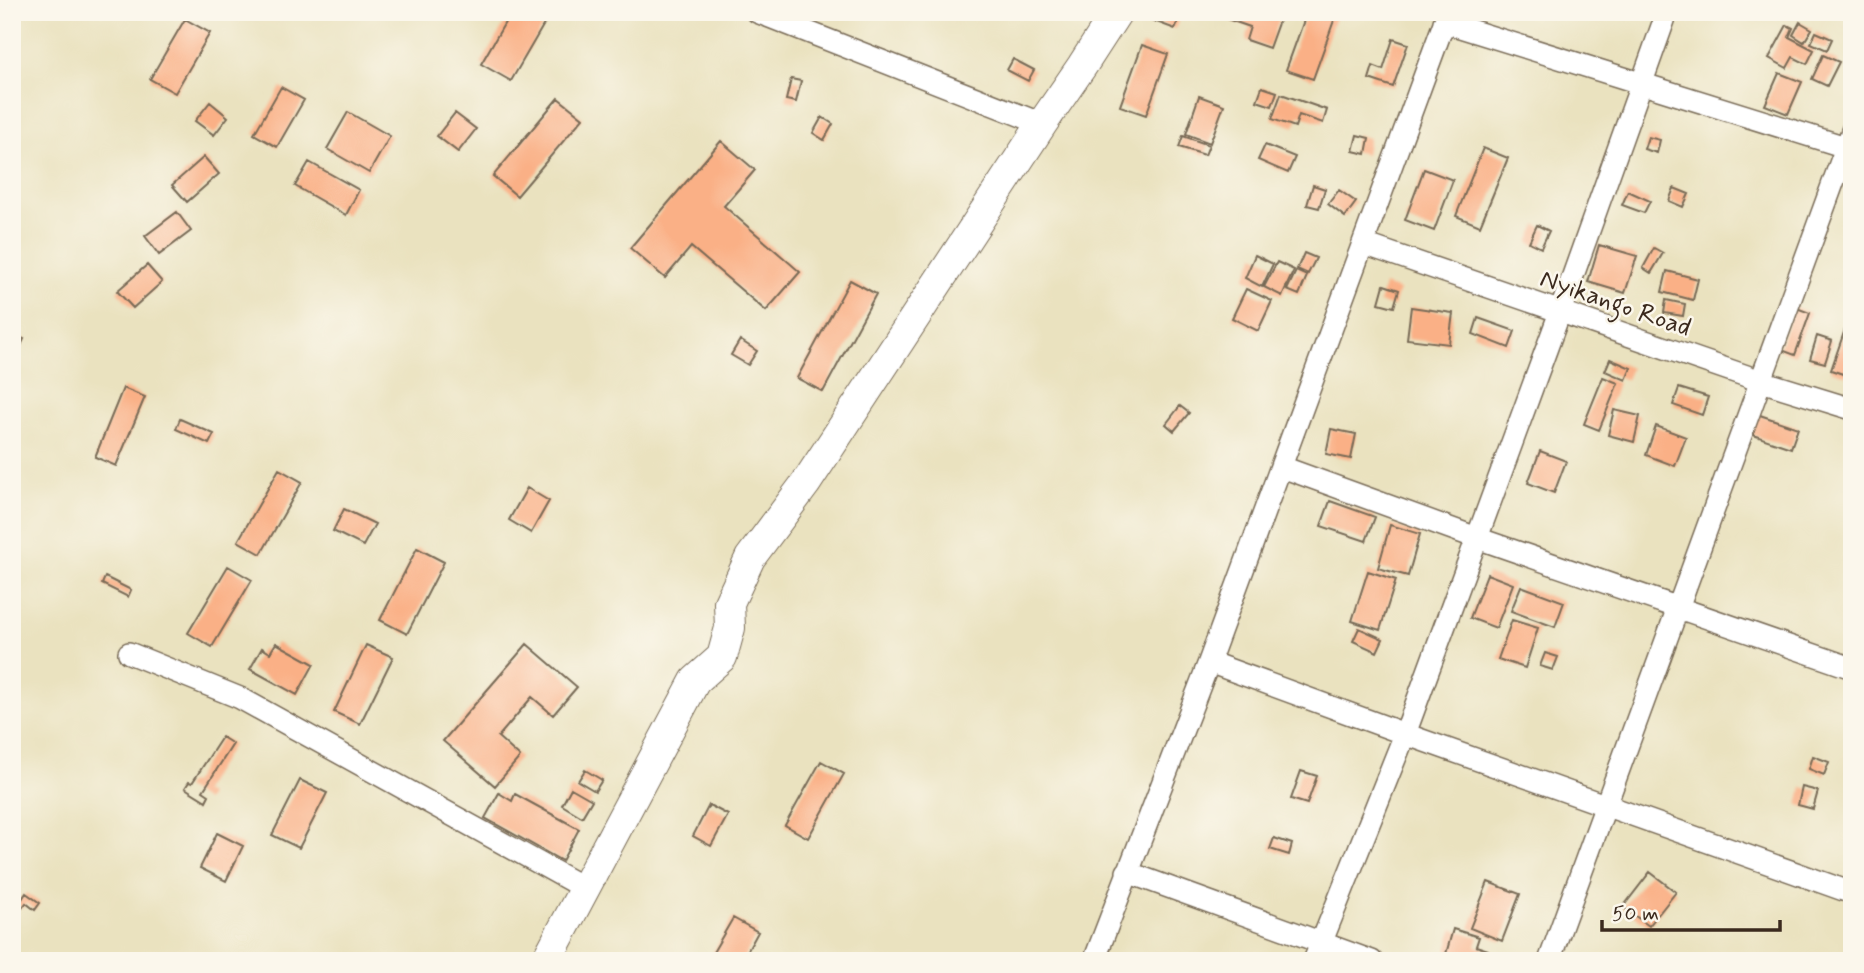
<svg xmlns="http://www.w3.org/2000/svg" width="1864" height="973" font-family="Mynerve,sans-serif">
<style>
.building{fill:#fab086}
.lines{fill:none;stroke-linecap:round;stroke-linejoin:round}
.street-casing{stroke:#786a56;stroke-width:24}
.secondary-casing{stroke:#786a56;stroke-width:32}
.street{stroke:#fff;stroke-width:21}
.secondary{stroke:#fff;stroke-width:30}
.labels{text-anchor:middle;stroke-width:5;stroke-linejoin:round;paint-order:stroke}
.street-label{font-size:26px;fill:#3b2a1e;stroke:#fbf7ec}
</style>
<rect width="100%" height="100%" fill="#fbf7ec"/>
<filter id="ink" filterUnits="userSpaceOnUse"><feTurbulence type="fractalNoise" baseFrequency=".0143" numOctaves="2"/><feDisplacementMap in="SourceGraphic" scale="14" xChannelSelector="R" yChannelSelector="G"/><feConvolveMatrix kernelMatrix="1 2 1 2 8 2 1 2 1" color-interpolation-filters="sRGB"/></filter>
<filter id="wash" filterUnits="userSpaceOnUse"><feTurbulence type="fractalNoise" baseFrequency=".00686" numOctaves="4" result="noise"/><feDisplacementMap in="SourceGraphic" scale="28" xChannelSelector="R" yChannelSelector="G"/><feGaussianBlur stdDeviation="1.57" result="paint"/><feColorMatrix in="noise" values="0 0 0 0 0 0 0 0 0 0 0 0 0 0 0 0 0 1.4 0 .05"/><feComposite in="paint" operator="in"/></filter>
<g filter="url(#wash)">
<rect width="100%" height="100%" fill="#eae2bf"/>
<g id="blocks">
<path class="building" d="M 511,12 L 551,12 L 511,81 L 481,64 Z
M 1154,12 L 1182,12 L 1175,29 L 1151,20 Z
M 1229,12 L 1282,12 L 1269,48 L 1246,40 L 1250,27 L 1227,19 Z
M 1307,12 L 1337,12 L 1313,79 L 1286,70 Z
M 185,19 L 210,33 L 175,93 L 150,79 Z
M 1800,22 L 1812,29 L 1804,42 L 1793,35 Z
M 1787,25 L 1793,28 L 1789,37 L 1814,50 L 1807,64 L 1793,57 L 1787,68 L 1769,58 Z
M 1816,32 L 1832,39 L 1827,50 L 1811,43 Z
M 1393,39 L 1408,44 L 1393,87 L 1369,79 L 1373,66 L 1383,70 Z
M 1142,45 L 1168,54 L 1146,115 L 1120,106 Z
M 1823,55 L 1839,62 L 1827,86 L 1812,79 Z
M 1013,59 L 1034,70 L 1028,81 L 1007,70 Z
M 1779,73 L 1802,82 L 1788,114 L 1765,105 Z
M 791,79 L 801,81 L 796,102 L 786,100 Z
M 281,87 L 304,100 L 277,147 L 254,134 Z
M 1262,87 L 1277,92 L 1272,106 L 1257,101 Z
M 1281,94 L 1327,110 L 1323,123 L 1299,115 L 1295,127 L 1272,119 Z
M 1199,96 L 1224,105 L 1210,143 L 1186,134 Z
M 558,98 L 583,118 L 517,196 L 493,176 Z
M 210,102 L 228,117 L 214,135 L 195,121 Z
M 348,112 L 390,136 L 369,173 L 327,149 Z
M 455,113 L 476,129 L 458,152 L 437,136 Z
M 822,117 L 833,124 L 824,140 L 813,133 Z
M 1357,135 L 1369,138 L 1366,154 L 1353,151 Z
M 1183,136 L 1209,145 L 1205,155 L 1179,147 Z
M 1648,137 L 1660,140 L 1657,153 L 1644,149 Z
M 721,141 L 755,170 L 724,206 L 800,272 L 766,311 L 691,247 L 665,278 L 630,248 Z
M 1265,145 L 1295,157 L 1288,173 L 1258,160 Z
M 1483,148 L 1508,158 L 1480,226 L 1456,216 Z
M 204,157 L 219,174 L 187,202 L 172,185 Z
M 309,162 L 359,190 L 346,215 L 295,186 Z
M 1424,169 L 1453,180 L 1434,231 L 1405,220 Z
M 1313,185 L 1325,189 L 1319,208 L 1307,205 Z
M 1674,188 L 1689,194 L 1683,207 L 1669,201 Z
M 1339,190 L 1356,202 L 1345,217 L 1328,204 Z
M 1628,191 L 1650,201 L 1644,213 L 1622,205 Z
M 177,212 L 191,231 L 159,255 L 145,236 Z
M 1537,225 L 1549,231 L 1541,248 L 1529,242 Z
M 1599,245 L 1637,256 L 1625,293 L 1588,282 Z
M 1654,248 L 1663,253 L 1651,273 L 1643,268 Z
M 1304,253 L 1316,258 L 1308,274 L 1297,269 Z
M 1255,255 L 1273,264 L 1262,287 L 1245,278 Z
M 1277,262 L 1294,270 L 1282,296 L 1264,287 Z
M 147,265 L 162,282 L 133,308 L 117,291 Z
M 1296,271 L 1307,276 L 1299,295 L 1287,290 Z
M 1667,271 L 1698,279 L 1693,300 L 1662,292 Z
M 850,280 L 876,294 L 823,392 L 797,378 Z
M 1384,285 L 1399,290 L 1394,307 L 1379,303 Z
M 1246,289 L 1272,301 L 1258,331 L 1232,318 Z
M 1666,300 L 1685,304 L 1683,316 L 1664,313 Z
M 1411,307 L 1453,313 L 1449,344 L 1407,339 Z
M 1794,307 L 1810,313 L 1795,355 L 1779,349 Z
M 1852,309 L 1852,377 L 1831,370 Z
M 1478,318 L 1515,331 L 1509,348 L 1473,334 Z
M 12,334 L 24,339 L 12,365 Z
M 1817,336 L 1832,341 L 1825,363 L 1810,359 Z
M 740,340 L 757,351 L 748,365 L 731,355 Z
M 1610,359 L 1631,368 L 1626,380 L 1605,371 Z
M 1603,377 L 1618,383 L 1599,430 L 1584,424 Z
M 123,388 L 145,397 L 116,466 L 95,457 Z
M 1679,388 L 1708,397 L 1702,415 L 1673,405 Z
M 1180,406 L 1189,413 L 1174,431 L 1166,424 Z
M 1614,410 L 1640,416 L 1634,442 L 1608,435 Z
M 1754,413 L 1798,428 L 1791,448 L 1747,433 Z
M 180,419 L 214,434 L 209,444 L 176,429 Z
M 1656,426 L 1686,437 L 1675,466 L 1646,455 Z
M 1331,429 L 1356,434 L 1351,459 L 1326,454 Z
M 1540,451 L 1566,461 L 1554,493 L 1528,483 Z
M 279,469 L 302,482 L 261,554 L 238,541 Z
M 527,488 L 549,501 L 531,533 L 509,520 Z
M 1330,501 L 1375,517 L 1366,541 L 1321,526 Z
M 344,509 L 375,524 L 363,546 L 333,531 Z
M 1390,525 L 1420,534 L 1408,576 L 1378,568 Z
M 417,548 L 444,562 L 407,634 L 380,620 Z
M 228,566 L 252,580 L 212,647 L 188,633 Z
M 1368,571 L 1396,580 L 1380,630 L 1352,621 Z
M 1487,574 L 1513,584 L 1496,628 L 1470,618 Z
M 105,577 L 131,590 L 128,597 L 102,584 Z
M 1521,586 L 1564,602 L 1555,627 L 1511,611 Z
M 1512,620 L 1538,628 L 1525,668 L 1498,659 Z
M 1359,628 L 1383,639 L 1377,652 L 1353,641 Z
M 276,643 L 314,664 L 297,695 L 250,669 L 262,648 L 270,653 Z
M 527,644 L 577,687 L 553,715 L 532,697 L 498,737 L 520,757 L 495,786 L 443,741 Z
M 366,645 L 393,657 L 360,724 L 334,712 Z
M 1545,653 L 1558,657 L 1553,670 L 1540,666 Z
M 222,737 L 233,744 L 203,791 L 209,795 L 206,801 L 185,788 L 189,782 L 192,783 Z
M 1813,756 L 1829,762 L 1824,775 L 1809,769 Z
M 821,761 L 844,774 L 808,838 L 785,825 Z
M 585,770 L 602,780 L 595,791 L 578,781 Z
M 1301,771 L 1317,776 L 1307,804 L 1291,799 Z
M 300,780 L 327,793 L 299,848 L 272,835 Z
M 1802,787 L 1818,791 L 1813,809 L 1798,805 Z
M 571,788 L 592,800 L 582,817 L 562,805 Z
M 499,793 L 512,801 L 515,794 L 579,829 L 562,861 L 485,818 Z
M 709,805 L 728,815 L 711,846 L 693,836 Z
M 217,833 L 243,846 L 226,881 L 200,868 Z
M 1274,838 L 1292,844 L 1289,855 L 1270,849 Z
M 1650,872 L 1676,892 L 1649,926 L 1623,907 Z
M 1488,882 L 1520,894 L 1502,941 L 1470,928 Z
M 26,893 L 40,903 L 35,910 L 26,903 L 22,908 L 16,903 L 20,897 L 22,899 Z
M 733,918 L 758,932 L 742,961 L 708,961 Z
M 1453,929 L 1479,937 L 1476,946 L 1488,950 L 1485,961 L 1444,961 Z"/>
</g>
</g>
<g filter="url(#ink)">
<use href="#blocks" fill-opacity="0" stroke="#786a56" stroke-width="2"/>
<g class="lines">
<defs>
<path id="street" d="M 757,12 L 1042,124
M 1444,22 L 1852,149
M 1364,244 L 1761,381 L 1852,409
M 1282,467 L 1477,538 L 1852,668
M 129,653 L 240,698 L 584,888
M 1209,662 L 1405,734 L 1852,893
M 1127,872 L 1372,961
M 1094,961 L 1209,662 L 1448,12
M 1314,961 L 1405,734 L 1560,312 L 1667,12
M 1549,961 L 1852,131"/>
<path id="secondary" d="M 546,961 L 695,681 L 722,657 L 730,628 L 729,603 L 750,558 L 806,483 L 1042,124 L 1082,66 L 1117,12"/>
</defs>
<use href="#street" class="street-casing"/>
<use href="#secondary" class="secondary-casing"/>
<use href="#street" class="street"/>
<use href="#secondary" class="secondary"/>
</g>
</g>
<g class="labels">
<g class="street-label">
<text transform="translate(1616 302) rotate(19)" y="9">Nyikango Road</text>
</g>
</g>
<rect width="1864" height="973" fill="none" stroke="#fbf7ec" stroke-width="42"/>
<path d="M1602 920v10h178v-10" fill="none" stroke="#3b2a1e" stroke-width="3.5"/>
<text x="1612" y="920" font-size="21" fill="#3b2a1e" stroke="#fbf7ec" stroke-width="5" paint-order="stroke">50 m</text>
</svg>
